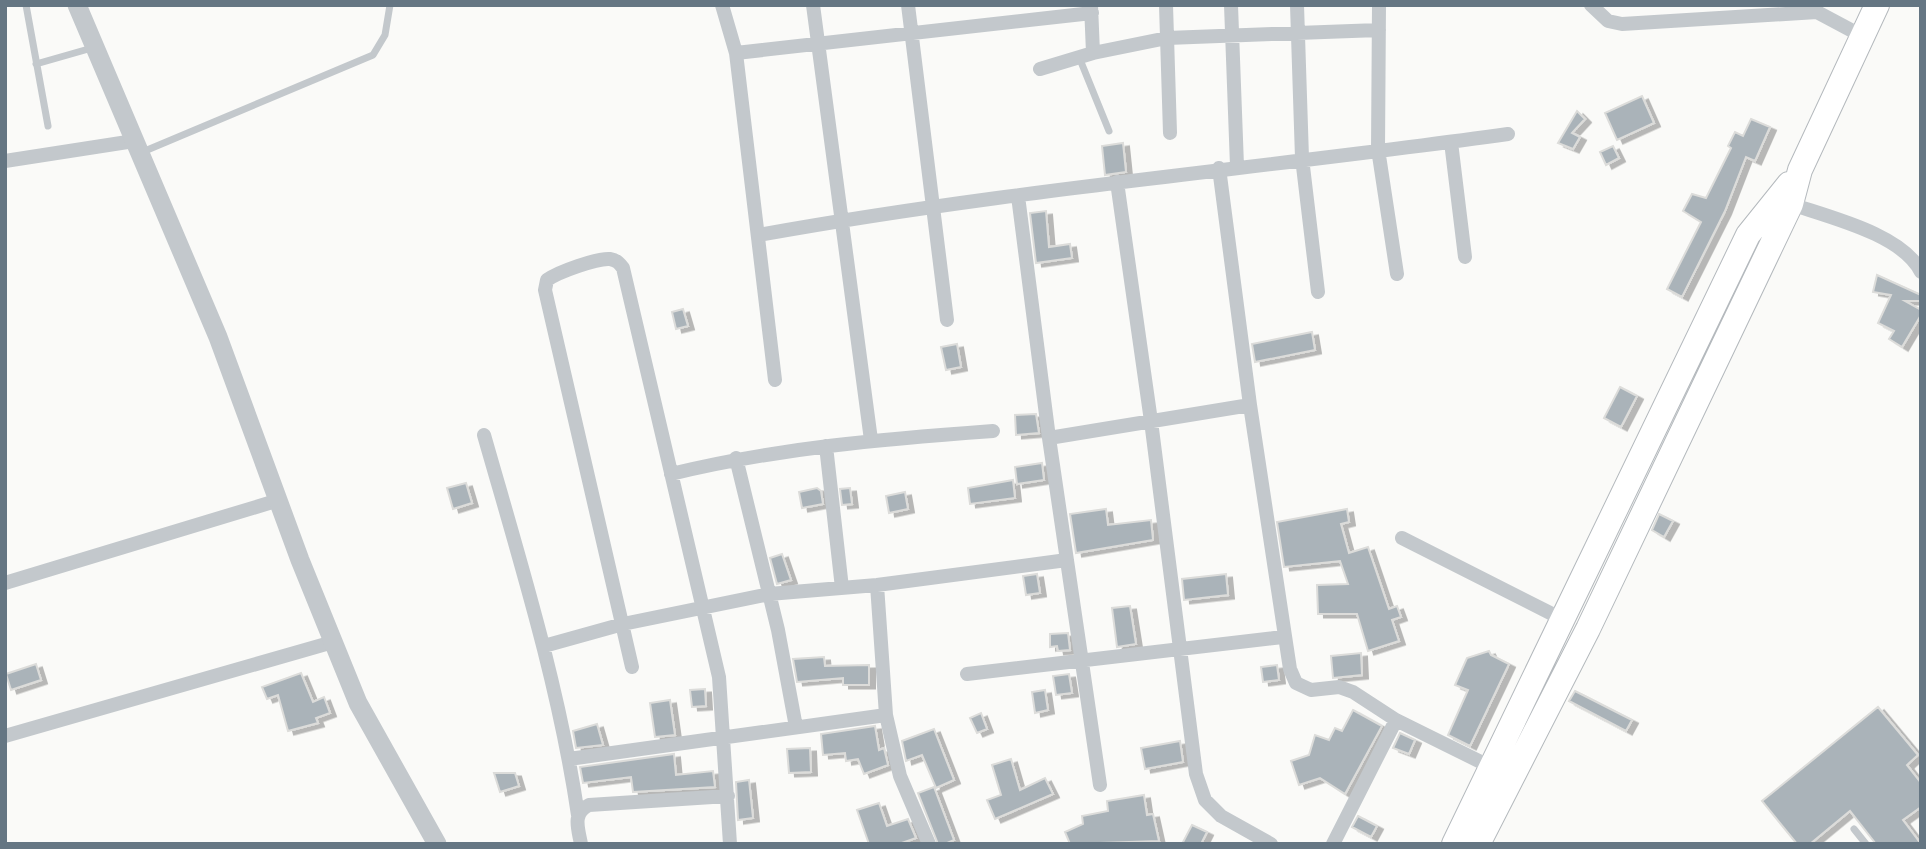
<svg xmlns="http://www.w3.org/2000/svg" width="1926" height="849" font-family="'IBM Plex Sans',sans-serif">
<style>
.building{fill:#aab3b9;stroke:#dcdcda;stroke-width:2;filter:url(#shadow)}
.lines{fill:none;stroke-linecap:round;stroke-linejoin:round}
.trunk-casing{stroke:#b4b9bd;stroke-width:26}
.service{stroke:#c3c8cc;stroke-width:7}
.minor{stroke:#c3c8cc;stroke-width:14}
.tertiary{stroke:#c3c8cc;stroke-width:19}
.trunk{stroke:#fff;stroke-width:24}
</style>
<defs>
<filter id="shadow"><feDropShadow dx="6" dy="3.5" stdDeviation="0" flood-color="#0004"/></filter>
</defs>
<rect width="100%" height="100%" fill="#fafaf8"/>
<path class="building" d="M 1642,96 L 1654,123 L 1617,140 L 1605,113 Z
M 1577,111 L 1585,119 L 1572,133 L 1580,137 L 1573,149 L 1558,143 Z
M 1751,119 L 1770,127 L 1755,161 L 1746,157 L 1725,211 L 1682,297 L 1667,289 L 1701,222 L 1683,211 L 1692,194 L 1706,198 L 1731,148 L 1728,146 L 1735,132 L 1743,136 Z
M 1123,143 L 1126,172 L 1105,175 L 1102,146 Z
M 1613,146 L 1619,158 L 1606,165 L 1600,152 Z
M 1046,211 L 1049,247 L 1070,244 L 1072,258 L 1036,263 L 1030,213 Z
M 1877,275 L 1921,295 L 1921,301 L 1905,301 L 1921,310 L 1921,315 L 1902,347 L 1889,339 L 1894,331 L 1878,323 L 1891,295 L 1873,292 Z
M 683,309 L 688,326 L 676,329 L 672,312 Z
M 1312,332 L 1315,350 L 1255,362 L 1252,344 Z
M 957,344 L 961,367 L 946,370 L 941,347 Z
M 1620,387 L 1637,396 L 1621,427 L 1604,418 Z
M 1036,414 L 1039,433 L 1016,435 L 1015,415 Z
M 1042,463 L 1044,480 L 1017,484 L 1015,467 Z
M 1013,480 L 1015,498 L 970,504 L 968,488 Z
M 466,483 L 472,503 L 453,509 L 447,488 Z
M 817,488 L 821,491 L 823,504 L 802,508 L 799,492 Z
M 850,488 L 852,504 L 842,505 L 840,489 Z
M 905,492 L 908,509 L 889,513 L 886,496 Z
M 1106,509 L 1108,525 L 1151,520 L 1153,540 L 1076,553 L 1070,514 Z
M 1347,509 L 1349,522 L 1341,524 L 1349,553 L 1368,547 L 1389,609 L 1397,606 L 1401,617 L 1392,620 L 1399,641 L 1368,651 L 1357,614 L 1318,614 L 1317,585 L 1348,584 L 1340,561 L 1284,567 L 1277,522 Z
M 1659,514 L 1673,521 L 1664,537 L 1652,530 Z
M 782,554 L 791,580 L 777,584 L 770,558 Z
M 1037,574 L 1040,593 L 1026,595 L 1023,576 Z
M 1226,574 L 1228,595 L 1184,600 L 1182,579 Z
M 1130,606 L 1136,644 L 1117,647 L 1112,608 Z
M 1068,633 L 1070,650 L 1058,651 L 1057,646 L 1050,647 L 1050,634 Z
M 1489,651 L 1491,655 L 1509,664 L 1470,746 L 1448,735 L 1468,690 L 1455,685 L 1467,658 Z
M 1361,653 L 1362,675 L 1333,678 L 1331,656 Z
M 824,657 L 825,666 L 869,665 L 869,685 L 843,685 L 843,678 L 797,682 L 793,659 Z
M 36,664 L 41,680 L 11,690 L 6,674 Z
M 1277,665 L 1279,680 L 1263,682 L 1261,667 Z
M 301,673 L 313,702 L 324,697 L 330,713 L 316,718 L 318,723 L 288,731 L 278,695 L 267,699 L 262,687 Z
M 1069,674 L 1072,693 L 1056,695 L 1053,676 Z
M 705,689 L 706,706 L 692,707 L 690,690 Z
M 1045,690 L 1048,710 L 1035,713 L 1032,692 Z
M 1575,691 L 1632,720 L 1626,731 L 1569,701 Z
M 670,700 L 675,735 L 655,737 L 650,703 Z
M 1878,707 L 1918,755 L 1907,765 L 1921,783 L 1921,807 L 1903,820 L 1921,844 L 1876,844 L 1850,811 L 1810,844 L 1797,844 L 1762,801 Z
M 1353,710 L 1382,726 L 1345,794 L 1320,778 L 1299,785 L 1291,761 L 1309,755 L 1315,735 L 1329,740 L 1335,728 L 1342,731 Z
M 981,713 L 987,729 L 977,733 L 970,718 Z
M 597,724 L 603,745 L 576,748 L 573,731 Z
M 875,726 L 879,750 L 884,748 L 888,765 L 864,774 L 858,759 L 846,761 L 845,753 L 823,755 L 821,734 Z
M 934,729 L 954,780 L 936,788 L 922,755 L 906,761 L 902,741 Z
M 1400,733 L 1415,740 L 1409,754 L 1393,748 Z
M 1180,741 L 1183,762 L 1145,769 L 1141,748 Z
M 810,748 L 811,772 L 789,773 L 787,749 Z
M 674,754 L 676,775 L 713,771 L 715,787 L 633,792 L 631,777 L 583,783 L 580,767 Z
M 1011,759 L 1020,790 L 1045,778 L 1053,794 L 995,819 L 987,800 L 1001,795 L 992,765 Z
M 494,773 L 515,773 L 519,786 L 500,792 Z
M 749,780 L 753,818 L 738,820 L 736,782 Z
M 934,787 L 954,840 L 945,844 L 938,844 L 918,793 Z
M 1144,795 L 1147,815 L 1153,814 L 1159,841 L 1070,844 L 1065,832 L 1083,824 L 1082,816 L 1108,811 L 1107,801 Z
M 879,803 L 887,826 L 908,819 L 916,838 L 899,844 L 869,844 L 857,810 Z
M 1358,816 L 1377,826 L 1371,837 L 1352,827 Z
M 1192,825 L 1207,832 L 1201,844 L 1182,844 Z"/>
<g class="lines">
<defs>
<path id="trunk" d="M 1454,844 L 1748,235 L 1789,184
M 1478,844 L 1588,629 L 1791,204 L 1800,170 L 1877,5"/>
</defs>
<use href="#trunk" class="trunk-casing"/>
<path class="service" d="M 26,5 L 48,126
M 1079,57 L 1109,131
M 36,64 L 92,48
M 140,153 L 373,55 L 385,35 L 390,5
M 1854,829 L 1866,844"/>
<path class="minor" d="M 722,5 L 736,53 L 775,380
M 813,5 L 871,440
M 908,5 L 947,320
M 1091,5 L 1093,53
M 1166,5 L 1170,133
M 1231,5 L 1237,166
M 1297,5 L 1302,158 L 1318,292
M 1379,5 L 1378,149 L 1397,274
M 1591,5 L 1608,21 L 1622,24 L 1817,12 L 1862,36
M 736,53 L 1092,13
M 1040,69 L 1093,53 L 1167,38 L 1379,30
M 1451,142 L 1465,257
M 5,161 L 134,141
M 1219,168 L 1250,405 L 1290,669 L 1296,683 L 1311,690 L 1339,687 L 1353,692 L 1396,720 L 1493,768
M 1117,182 L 1151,421 L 1196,774 L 1205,800 L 1221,816 L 1271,844
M 1018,196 L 1049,438 L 1100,785
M 1785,202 C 1824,216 1902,233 1921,272
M 759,235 C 1007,190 1258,169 1508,134
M 484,435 C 520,561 559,686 578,815
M 1049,438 L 1250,405
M 826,446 L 842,588
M 736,458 L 778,630 L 796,727
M 671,474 C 777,448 884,439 993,431
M 1402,538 L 1564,620
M 5,583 L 279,500
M 877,585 L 886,715 L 900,776 L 929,844
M 544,646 L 623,624 L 769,594 L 877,585 L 1067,560
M 632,667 L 545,290 L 547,280 C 558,272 597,258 610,259 C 617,260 620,264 623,268 L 719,677 L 730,844
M 967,674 L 1283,637
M 5,736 L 333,642
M 569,759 L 886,715
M 581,844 C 578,828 572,813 589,805 L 728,796
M 1333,844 L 1396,720"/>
<path class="tertiary" d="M 77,5 L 218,337 L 300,560 L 358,703 L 437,844"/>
<use href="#trunk" class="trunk"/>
</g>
<rect width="1926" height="849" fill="none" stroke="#657683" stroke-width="14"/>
</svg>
